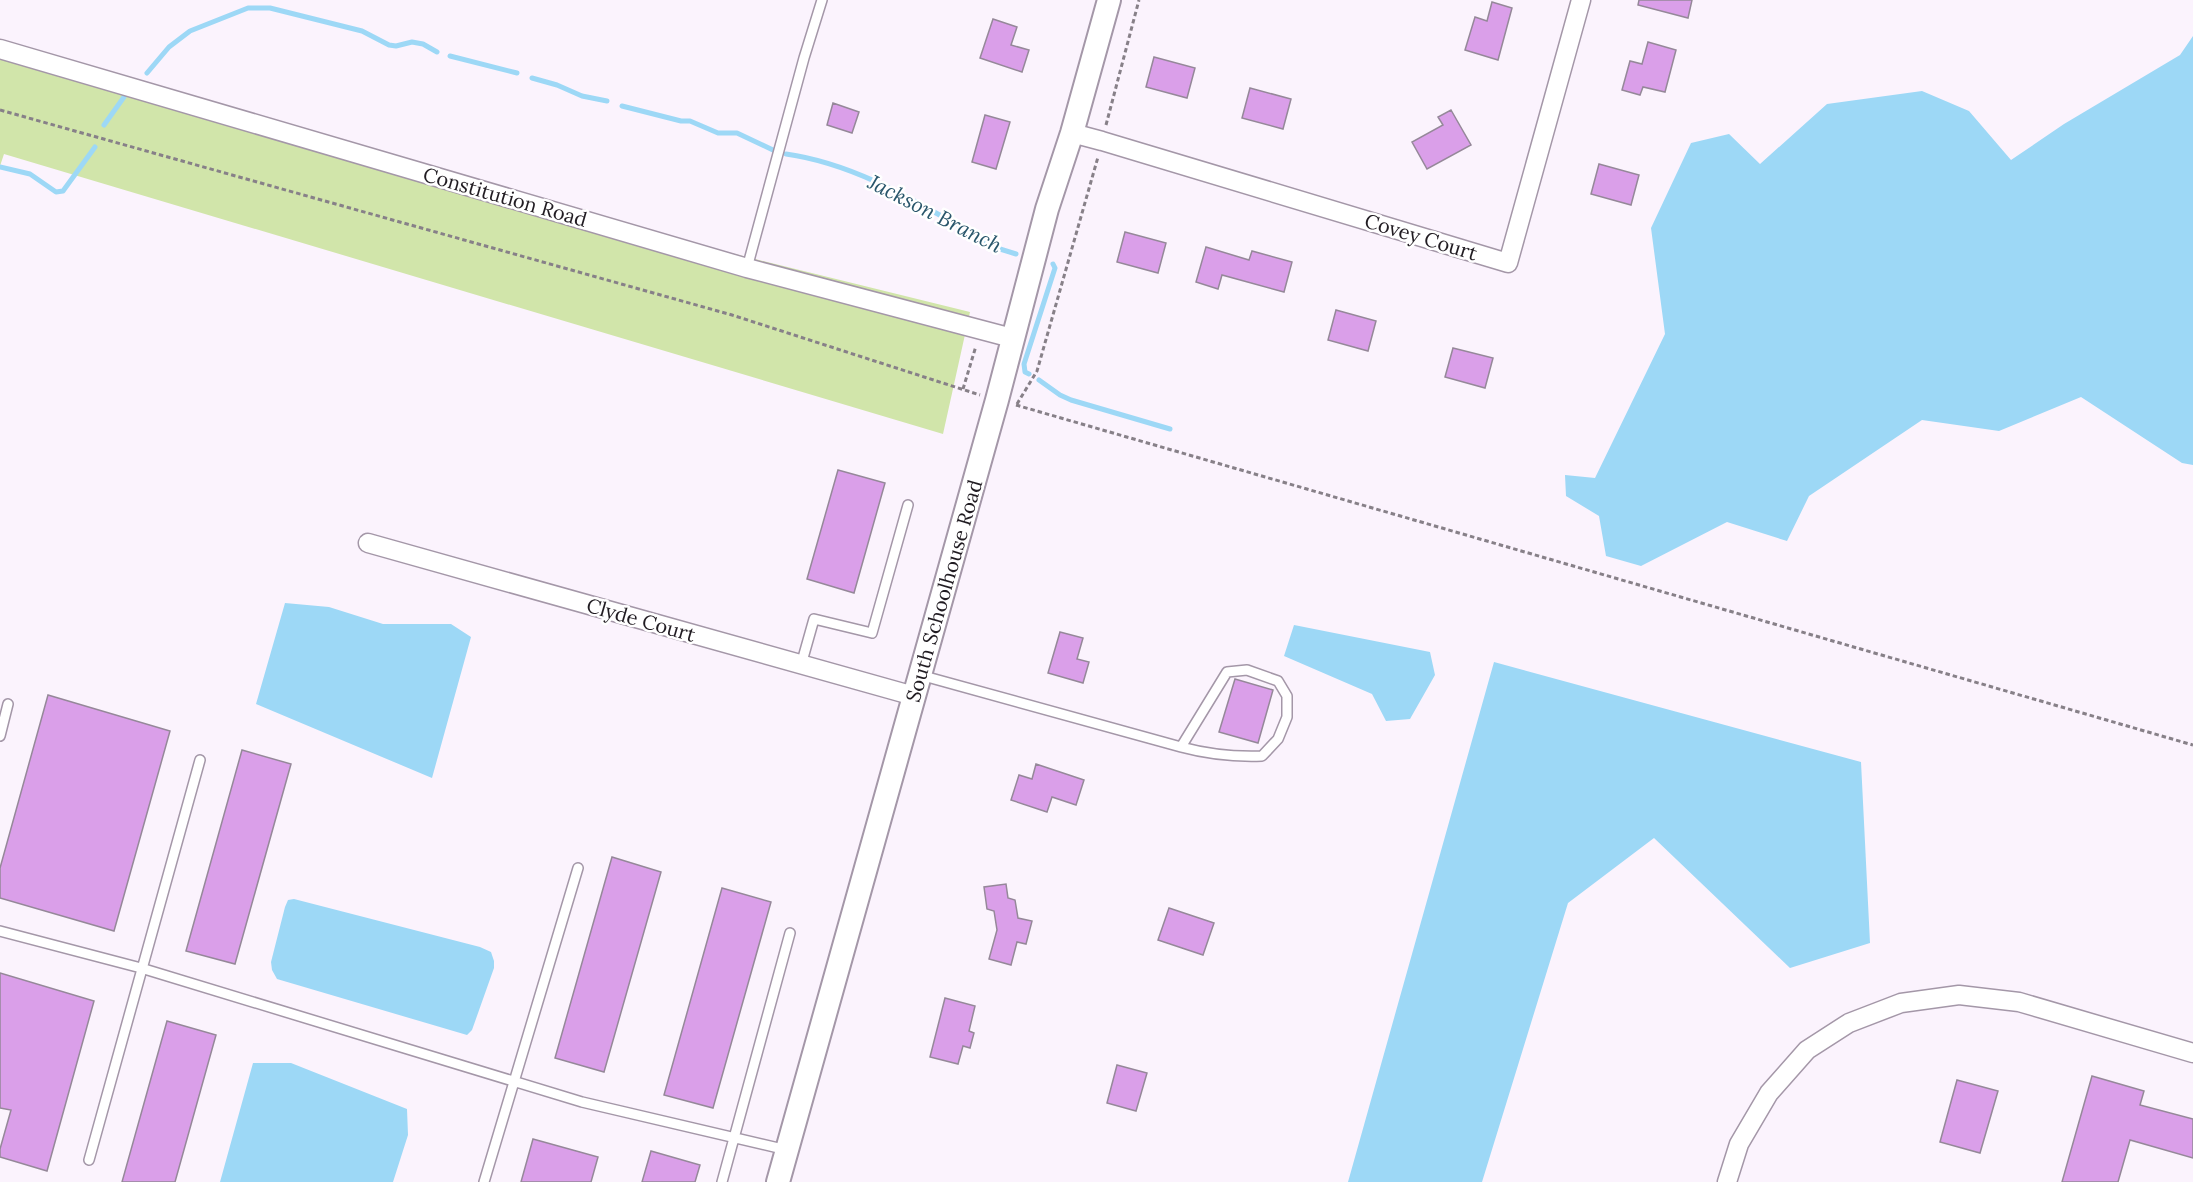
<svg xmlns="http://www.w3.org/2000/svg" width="2193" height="1182" font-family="Lora,serif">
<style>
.green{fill:#d1e5aa}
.water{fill:#9dd8f6}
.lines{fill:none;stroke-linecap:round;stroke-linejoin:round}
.stream{stroke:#9dd8f6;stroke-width:5}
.building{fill:#da9fe9;stroke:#958899;stroke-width:1.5}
.service-casing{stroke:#a497a8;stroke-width:12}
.minor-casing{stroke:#a497a8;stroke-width:21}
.tertiary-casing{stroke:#a497a8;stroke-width:26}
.path{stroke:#878088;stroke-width:3;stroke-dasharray:4.5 3;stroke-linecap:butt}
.service{stroke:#fff;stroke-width:9}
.minor{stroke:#fff;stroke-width:18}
.tertiary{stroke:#fff;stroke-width:22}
.labels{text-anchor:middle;stroke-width:5;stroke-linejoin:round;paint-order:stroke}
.street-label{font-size:20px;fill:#211c22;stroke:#fff}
.water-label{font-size:21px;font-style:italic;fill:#29566b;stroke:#fff}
</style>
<rect width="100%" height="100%" fill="#fbf3fd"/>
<path class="green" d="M 0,42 L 654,234 L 970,312 L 943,434 L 4,154 L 0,166 Z"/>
<path class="water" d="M 2193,36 L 2193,465 L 2182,463 L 2081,397 L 1999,431 L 1922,420 L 1809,496 L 1787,541 L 1727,522 L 1641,566 L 1606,556 L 1599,516 L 1566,496 L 1565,475 L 1595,478 L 1665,334 L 1651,228 L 1691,143 L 1729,134 L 1760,164 L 1827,104 L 1922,91 L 1969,111 L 2011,160 L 2064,124 L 2180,55 Z
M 285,603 L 329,607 L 383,624 L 451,624 L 471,637 L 432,778 L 256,704 Z
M 1294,625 L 1430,652 L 1435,675 L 1410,719 L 1386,721 L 1372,694 L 1284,656 Z
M 1494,662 L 1861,762 L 1870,943 L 1790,968 L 1654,838 L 1568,903 L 1482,1182 L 1348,1182 Z
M 294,899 L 480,947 L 491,952 L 494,961 L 494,968 L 472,1030 L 467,1035 L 277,979 L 272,970 L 271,962 L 285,907 L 288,900 Z
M 253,1063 L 291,1063 L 407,1109 L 408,1135 L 393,1182 L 220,1182 Z"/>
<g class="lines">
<path class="stream" d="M 450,56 L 517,73
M 147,73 L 169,47 L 190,31 L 248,8 L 270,8 L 362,31 L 389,45 L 396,46 L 412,42 L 423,44 L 437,52
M 532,78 L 557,85 L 582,96 L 607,101
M 622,106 L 681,121 L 690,121 L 718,133 L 737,133 L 773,150
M 104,125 L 124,97
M 786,154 C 857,164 918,203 980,238 L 987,245 L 1016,254
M 0,167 L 30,174 L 56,192 L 63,191 L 95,147
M 1029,374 L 1025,372 L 1024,364 L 1055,268 L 1053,264
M 1039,380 L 1060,395 L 1071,400 L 1170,429"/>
</g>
<path class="building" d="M 1639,0 L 1692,0 L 1688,18 L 1638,5 Z
M 1492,2 L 1512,8 L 1498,60 L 1465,50 L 1475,17 L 1487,21 Z
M 993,19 L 1017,27 L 1011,45 L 1029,50 L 1022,72 L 980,58 Z
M 1648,42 L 1676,50 L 1665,92 L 1643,87 L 1640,95 L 1622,90 L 1630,61 L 1642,64 Z
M 1154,57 L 1195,68 L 1187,98 L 1146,87 Z
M 1250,88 L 1291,99 L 1283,129 L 1242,118 Z
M 833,103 L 859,112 L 852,133 L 827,125 Z
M 1451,110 L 1471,145 L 1427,169 L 1412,142 L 1443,125 L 1438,117 Z
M 985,115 L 1010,122 L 996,169 L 972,162 Z
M 1599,164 L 1639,175 L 1631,205 L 1591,194 Z
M 1125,232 L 1166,243 L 1158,273 L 1117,262 Z
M 1206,247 L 1249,260 L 1252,251 L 1292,262 L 1284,292 L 1222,275 L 1218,289 L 1196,282 Z
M 1336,310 L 1376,321 L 1368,351 L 1328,340 Z
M 1453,348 L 1493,358 L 1485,388 L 1445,377 Z
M 838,470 L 885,483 L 854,593 L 807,579 Z
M 1060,632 L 1083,638 L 1077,659 L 1089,662 L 1083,683 L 1048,673 Z
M 1235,679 L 1273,690 L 1258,743 L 1219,732 Z
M 48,695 L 170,731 L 114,931 L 0,898 L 0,868 Z
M 242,750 L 291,764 L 235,964 L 186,951 Z
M 1036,764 L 1084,780 L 1076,805 L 1052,797 L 1047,812 L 1011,800 L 1019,775 L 1032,779 Z
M 612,857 L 661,872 L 604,1072 L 555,1058 Z
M 1006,884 L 1008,898 L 1015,900 L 1018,918 L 1032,921 L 1026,944 L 1017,942 L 1011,965 L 989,959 L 997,930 L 994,911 L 987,909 L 984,887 Z
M 722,888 L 771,902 L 713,1108 L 664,1095 Z
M 1169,908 L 1214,923 L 1203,955 L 1158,940 Z
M 0,973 L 94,1001 L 47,1171 L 0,1157 L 0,1149 L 11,1110 L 0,1108 Z
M 945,998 L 975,1006 L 969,1031 L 974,1033 L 970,1048 L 963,1046 L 958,1064 L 930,1057 Z
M 167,1021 L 216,1035 L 175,1182 L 122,1182 Z
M 1117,1065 L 1147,1073 L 1136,1111 L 1107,1103 Z
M 2092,1076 L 2144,1091 L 2140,1105 L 2193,1119 L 2193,1158 L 2130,1140 L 2118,1182 L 2062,1182 Z
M 1957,1080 L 1998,1091 L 1980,1153 L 1940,1142 Z
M 533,1139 L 598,1157 L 591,1182 L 521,1182 Z
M 651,1151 L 700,1165 L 695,1182 L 642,1182 Z"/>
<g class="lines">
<defs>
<path id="service" d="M 747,268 L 804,58 L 822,0
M 801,665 L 814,619 L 872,633 L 908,505
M 920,675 L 1181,747 C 1207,754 1235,757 1262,756 L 1278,739 L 1287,717 L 1287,696 L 1278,681 L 1247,670 L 1227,672 L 1181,747
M 0,736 L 8,704
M 0,931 L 141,968 L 582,1102 L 787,1150
M 89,1160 L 200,760
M 484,1182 L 578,868
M 722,1182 L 790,933"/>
<path id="minor" d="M 0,49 L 747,268 L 1012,338
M 1072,133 L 1102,141 L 1508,263 L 1581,0
M 368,543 L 914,696
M 1727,1182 L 1739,1144 L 1769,1093 L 1807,1050 L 1849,1023 L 1901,1003 L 1959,995 L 2019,1002 L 2193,1053"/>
<path id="tertiary" d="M 778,1182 L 997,400 L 1047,209 L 1072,133 L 1109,0"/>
</defs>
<use href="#service" class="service-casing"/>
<use href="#minor" class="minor-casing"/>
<use href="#tertiary" class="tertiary-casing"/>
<path class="path" d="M 0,110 L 732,315 L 980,395
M 1106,125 L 1139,0
M 963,389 L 976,346
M 1017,404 L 1037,371 L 1098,157
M 1016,405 L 2193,745"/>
<use href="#service" class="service"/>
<use href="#minor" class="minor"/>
<use href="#tertiary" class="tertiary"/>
</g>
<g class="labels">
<g class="street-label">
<text transform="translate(505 197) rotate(16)" y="7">Constitution Road</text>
<text transform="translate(1421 237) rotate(17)" y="7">Covey Court</text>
<text transform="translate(944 591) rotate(-74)" y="7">South Schoolhouse Road</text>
<text transform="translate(641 620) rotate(16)" y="7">Clyde Court</text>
</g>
<g class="water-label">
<text transform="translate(935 214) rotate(27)" y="7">Jackson Branch</text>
</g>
</g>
</svg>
